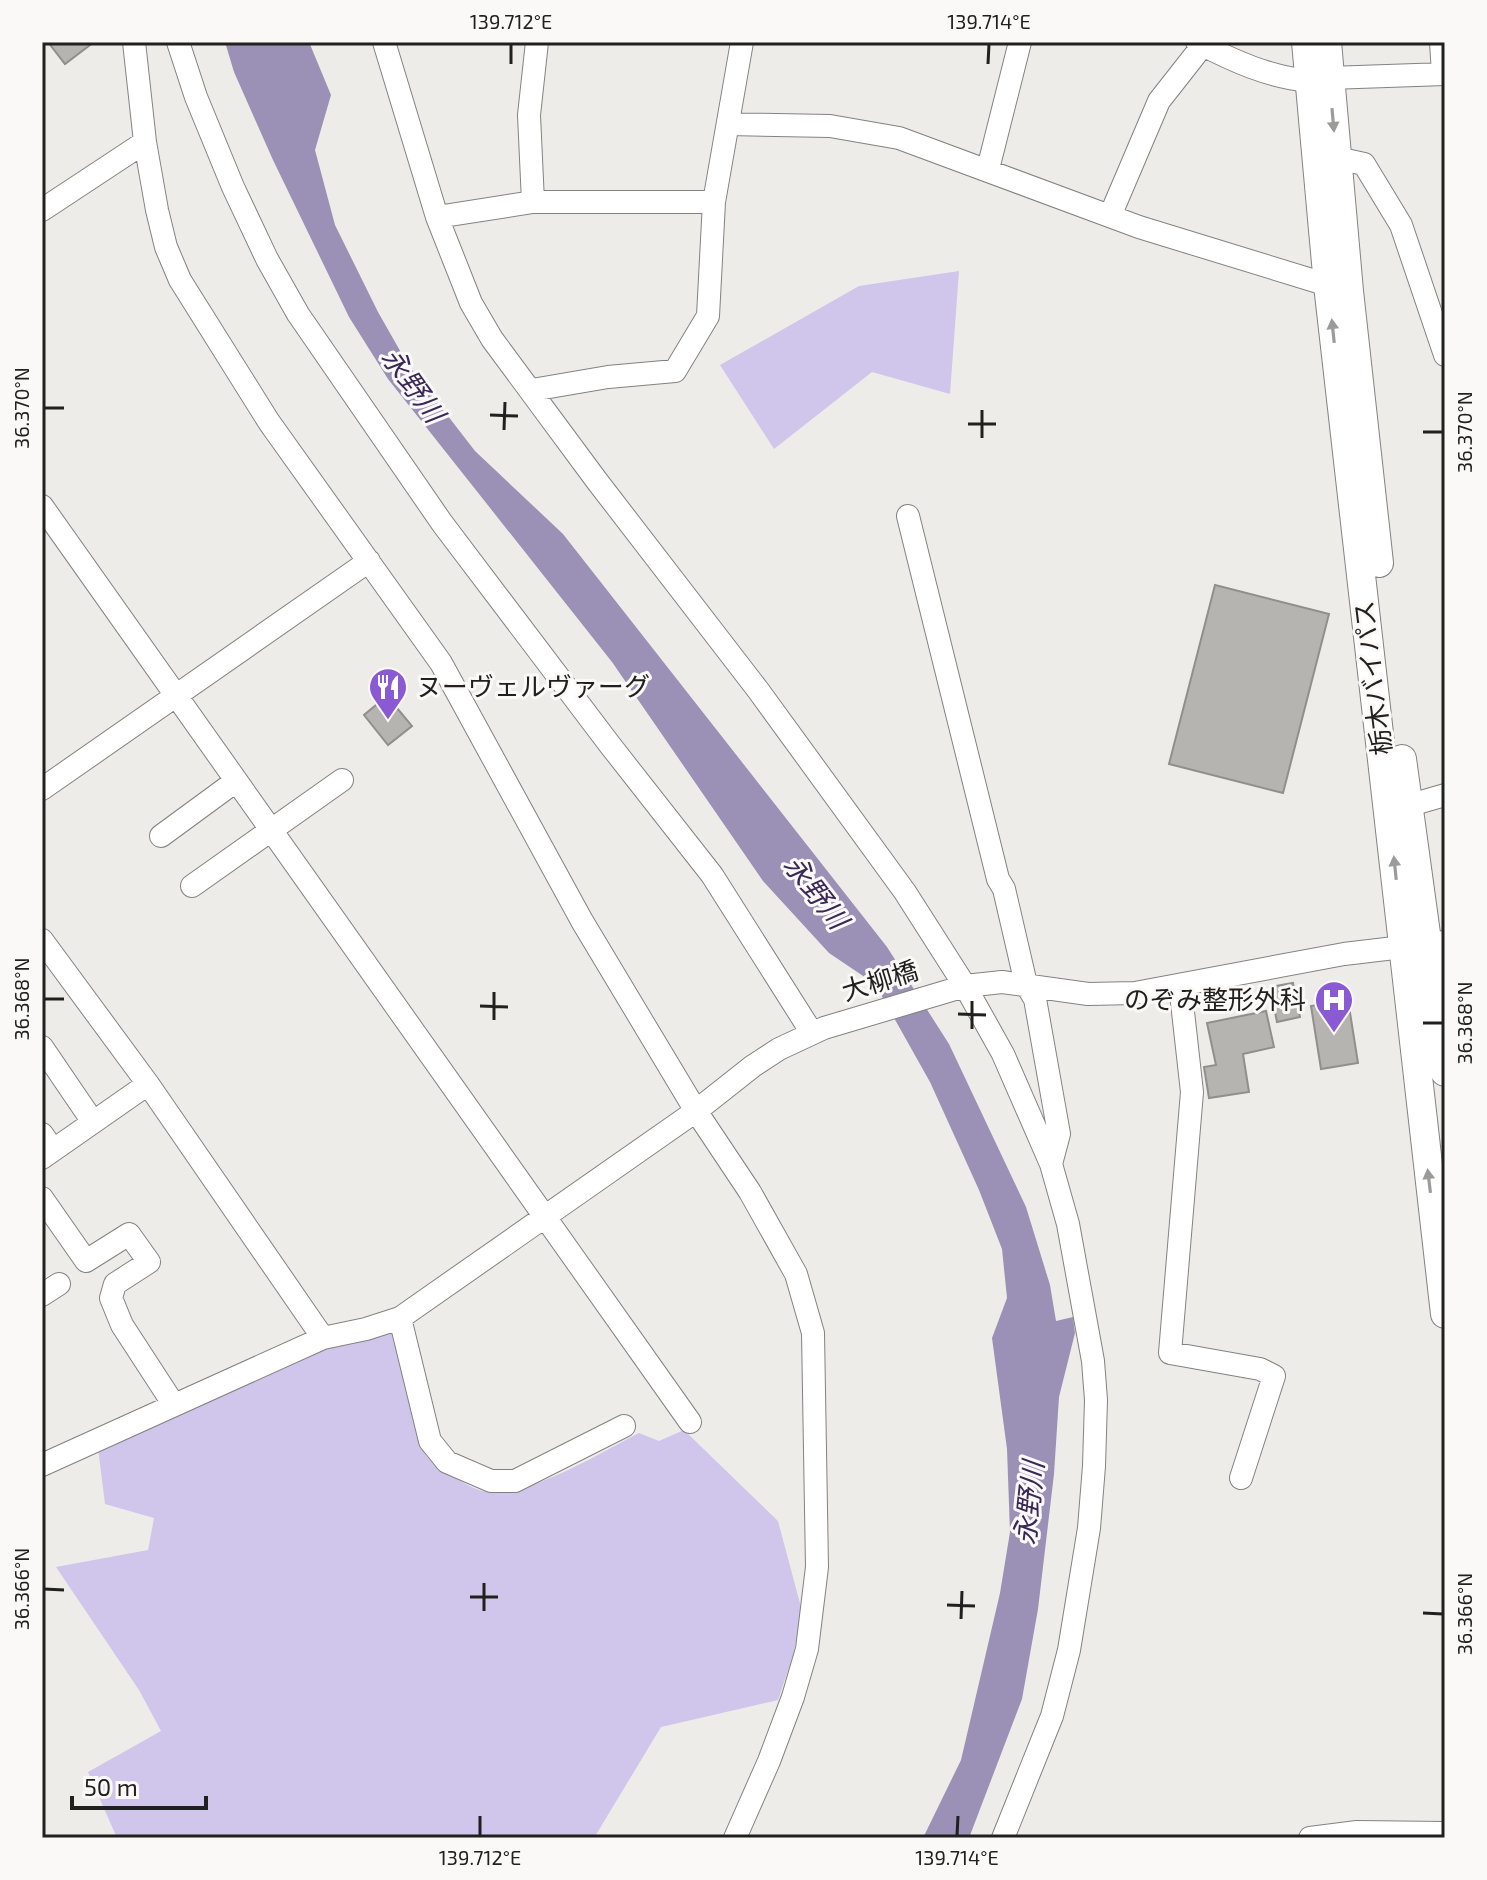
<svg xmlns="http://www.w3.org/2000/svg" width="1487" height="1880" font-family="'Exo 2','Noto Sans JP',sans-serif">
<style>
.green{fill:#d0c5eb}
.water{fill:#9b90b5}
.building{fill:#b5b4b1;stroke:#918f8d;stroke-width:2}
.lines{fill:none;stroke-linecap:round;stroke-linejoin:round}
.minor-casing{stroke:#848280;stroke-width:24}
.major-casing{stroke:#848280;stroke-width:30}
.minor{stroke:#fff;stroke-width:22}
.major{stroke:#fff;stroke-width:28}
.oneway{fill:#9b9b9a}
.ticks{fill:none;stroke:#20201f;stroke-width:3}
.labels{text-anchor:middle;stroke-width:6;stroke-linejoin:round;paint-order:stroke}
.street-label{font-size:26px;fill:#20201f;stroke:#fbf9f7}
.poi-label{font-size:26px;fill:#20201f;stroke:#fbf9f7;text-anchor:start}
.water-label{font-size:28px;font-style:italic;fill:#3a2859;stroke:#fbf9f7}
.neatline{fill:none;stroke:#20201f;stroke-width:3}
.ticks-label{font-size:20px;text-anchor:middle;fill:#20201f}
</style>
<rect width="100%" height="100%" fill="#eeece9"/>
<path class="green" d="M 959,271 L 950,394 L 872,372 L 774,449 L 720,365 L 859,286 Z
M 393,1333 L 427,1457 C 443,1468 461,1484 479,1490 C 519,1504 601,1452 639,1433 L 659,1441 L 684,1430 L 778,1521 L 802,1611 L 793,1656 L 778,1700 L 661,1727 L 594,1838 L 117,1838 L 88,1772 L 161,1731 L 139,1690 L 56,1567 L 148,1550 L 154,1518 L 105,1504 L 98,1448 L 329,1346 Z"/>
<path class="water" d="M 225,42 L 309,42 L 331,95 L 315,150 L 335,225 L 378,312 L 407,363 L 475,451 L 563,534 L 887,947 L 949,1044 L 1026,1207 L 1050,1285 L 1056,1321 L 1073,1317 L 1075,1333 L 1059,1397 L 1054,1474 L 1038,1609 L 1022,1699 L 969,1838 L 923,1838 L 961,1760 L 1000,1593 L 1010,1532 L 1007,1449 L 992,1338 L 1007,1298 L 1002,1249 L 979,1190 L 930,1082 L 875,984 L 829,953 L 763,881 L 612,662 L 388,379 L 349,317 L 273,160 L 234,72 Z"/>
<path class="building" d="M 48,42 L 94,42 L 65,64 Z
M 1215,585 L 1329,614 L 1283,793 L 1169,764 Z
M 387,696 L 412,726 L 388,745 L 364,715 Z
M 1293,983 L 1300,1017 L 1277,1022 L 1270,987 Z
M 1348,1000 L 1358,1063 L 1321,1069 L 1311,1006 Z
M 1266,1011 L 1274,1047 L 1243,1054 L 1249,1092 L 1209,1098 L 1204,1067 L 1216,1065 L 1207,1023 Z"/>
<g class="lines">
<defs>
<path id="minor" d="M 134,42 L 145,142 L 157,210 L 166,247 L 180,280 L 269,422 L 441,663 L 582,921 L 696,1111 L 750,1192 L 796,1274 L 813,1333 L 817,1567 L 807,1649 L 793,1697 L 769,1761 L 735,1838
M 178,42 L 196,97 L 233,187 L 267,259 L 298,314 L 442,523 L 610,745 L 712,875 L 812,1033
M 384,42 L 437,217 L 471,303 L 492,339 L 597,481 L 758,690 L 905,892 L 965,986 L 1003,1054 L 1051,1164
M 1197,42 C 1233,61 1269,77 1309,81
M 1441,42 L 1443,74
M 1329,78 L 1445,74
M 728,124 L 830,126 L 899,138 L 1139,227 L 1328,285
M 1337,158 L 1364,164 L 1401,225 L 1445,355
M 988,169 L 1020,42
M 533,202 L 529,115 L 537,42
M 42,210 L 145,142
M 1110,216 L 1159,101 L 1203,45
M 437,217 L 533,202 L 714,202
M 532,390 L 608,377 L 675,371 L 708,316 L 714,202 L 742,42
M 42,506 L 690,1422
M 908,516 L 998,879 L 1004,889 L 1026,984 L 1035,999 L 1059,1134 L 1051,1164 L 1068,1224 L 1093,1361 L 1096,1400 L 1094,1466 L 1089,1528 L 1069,1650 L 1052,1716 L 1003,1838
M 42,789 L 369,561
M 1407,806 L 1445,795
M 161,836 L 236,781
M 192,886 L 342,780
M 42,940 L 148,1084 L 323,1338
M 1180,985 L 1192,1092 L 1170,1353 L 1260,1369 L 1274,1376 L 1241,1478
M 42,1047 L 93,1122
M 42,1134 L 53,1150
M 42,1158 L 148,1084
M 42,1198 L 86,1261 L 129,1234 L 149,1262 L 115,1284 L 111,1298 L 122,1325 L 174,1405
M 42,1295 L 59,1284
M 400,1318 L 430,1441 L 447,1462 L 491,1481 L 515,1481 L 624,1426
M 42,1465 L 323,1338 L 366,1329 L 400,1318 L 696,1111 L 753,1066 L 779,1049 L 824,1028 L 965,986 L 1002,982 L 1088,994 L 1135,993 L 1344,954 L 1445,942
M 1310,1838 L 1357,1832 L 1445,1833"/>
<path id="major" d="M 1306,42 L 1328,285 L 1445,1314
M 1327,42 L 1349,291 L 1379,563
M 1402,759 L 1445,1072"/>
</defs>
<use href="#minor" class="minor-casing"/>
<use href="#major" class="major-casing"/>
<use href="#minor" class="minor"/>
<use href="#major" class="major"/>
</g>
<defs><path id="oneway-solid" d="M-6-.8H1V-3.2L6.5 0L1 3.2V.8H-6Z" transform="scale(2)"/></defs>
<g class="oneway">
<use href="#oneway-solid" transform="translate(1333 120) rotate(85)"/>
<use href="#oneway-solid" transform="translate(1333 331) rotate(-96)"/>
<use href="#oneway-solid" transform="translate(1395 868) rotate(-96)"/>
<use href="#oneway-solid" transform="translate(1429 1181) rotate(-97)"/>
</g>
<path class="ticks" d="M 511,64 L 511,44M 988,64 L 989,44M 44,408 L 64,408M 490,415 L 518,416M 968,424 L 996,424M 504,430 L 505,402M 1423,432 L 1443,432M 982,438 L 982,410M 44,999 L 64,999M 480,1006 L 508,1007M 958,1014 L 986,1015M 494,1020 L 494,992M 1423,1023 L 1443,1023M 972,1029 L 972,1001M 44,1589 L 64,1590M 470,1597 L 498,1597M 947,1605 L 975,1606M 484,1611 L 484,1583M 1423,1613 L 1443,1614M 961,1619 L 962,1591M 480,1836 L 480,1816M 957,1836 L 958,1816"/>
<defs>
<symbol id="restaurant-pin" viewBox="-11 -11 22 30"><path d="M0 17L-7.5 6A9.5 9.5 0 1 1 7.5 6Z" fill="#895ad3" stroke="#fbf9f7"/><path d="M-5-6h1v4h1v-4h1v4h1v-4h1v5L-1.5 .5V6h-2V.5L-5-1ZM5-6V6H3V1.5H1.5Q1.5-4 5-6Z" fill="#fff"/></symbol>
<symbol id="hospital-pin" viewBox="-11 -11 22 30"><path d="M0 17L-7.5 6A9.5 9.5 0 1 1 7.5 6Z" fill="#895ad3" stroke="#fbf9f7"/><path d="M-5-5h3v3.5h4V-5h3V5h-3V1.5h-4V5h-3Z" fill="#fff"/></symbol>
</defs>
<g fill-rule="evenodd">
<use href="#restaurant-pin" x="366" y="665" width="44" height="60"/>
<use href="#hospital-pin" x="1312" y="978" width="44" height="60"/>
</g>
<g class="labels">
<g class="street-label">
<text transform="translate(1373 678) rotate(-97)" y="9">栃木バイパス</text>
<text transform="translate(880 981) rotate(-17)" y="9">大柳橋</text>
</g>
<g class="poi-label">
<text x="416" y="696">ヌーヴェルヴァーグ</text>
<text x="1306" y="1009" text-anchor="end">のぞみ整形外科</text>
</g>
<g class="water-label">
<text transform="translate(413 385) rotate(54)" y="10">永野川</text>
<text transform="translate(816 892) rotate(52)" y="10">永野川</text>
<text transform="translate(1029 1503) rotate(-84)" y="10">永野川</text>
</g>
</g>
<rect width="1487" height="1880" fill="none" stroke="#fbf9f7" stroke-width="88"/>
<path d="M72 1796v12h134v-12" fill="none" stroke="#20201f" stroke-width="4"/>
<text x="84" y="1796" font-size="24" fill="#20201f" stroke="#fbf9f7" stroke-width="6" paint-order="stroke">50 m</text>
<rect x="44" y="44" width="1399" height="1792" class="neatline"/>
<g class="ticks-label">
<text x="511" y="29">139.712°E</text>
<text x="989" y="29">139.714°E</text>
<text transform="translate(22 408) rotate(-90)" y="7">36.370°N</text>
<text transform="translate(1465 432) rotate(-90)" y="7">36.370°N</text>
<text transform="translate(22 999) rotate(-90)" y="7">36.368°N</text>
<text transform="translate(1465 1023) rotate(-90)" y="7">36.368°N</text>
<text transform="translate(22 1589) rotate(-90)" y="7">36.366°N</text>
<text transform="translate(1465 1614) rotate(-90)" y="7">36.366°N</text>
<text x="480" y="1865">139.712°E</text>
<text x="957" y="1865">139.714°E</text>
</g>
</svg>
